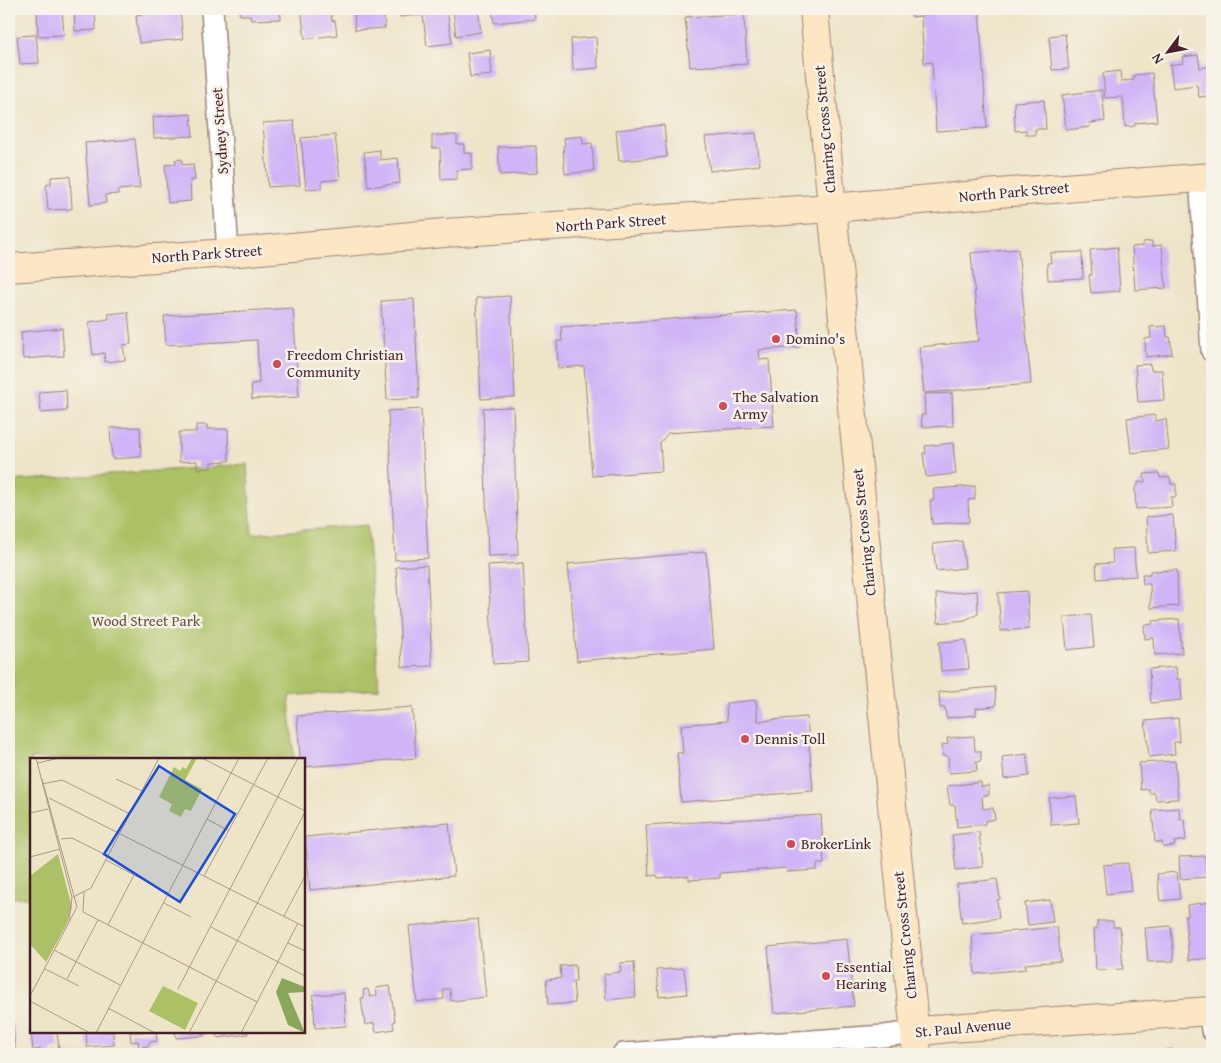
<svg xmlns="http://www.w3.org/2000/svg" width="1221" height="1063" font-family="'Gentium Book Plus',serif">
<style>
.green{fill:#acc165;stroke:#7b7048}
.building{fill:#cfb4f8}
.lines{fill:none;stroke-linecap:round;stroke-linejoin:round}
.street-casing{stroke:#9c827a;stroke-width:24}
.secondary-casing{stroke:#9c827a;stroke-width:30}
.street{stroke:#fff;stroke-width:21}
.secondary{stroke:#fce6c4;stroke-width:28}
.poi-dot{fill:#d1495b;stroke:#f7f3e8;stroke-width:2}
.labels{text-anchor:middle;stroke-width:5;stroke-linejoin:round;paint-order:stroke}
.street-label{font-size:15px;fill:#4a1f2b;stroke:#f7f3e8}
.poi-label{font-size:15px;fill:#4a1f2b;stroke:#f7f3e8;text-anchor:start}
.park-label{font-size:15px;fill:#67503c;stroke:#f7f3e8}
.inset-road{fill:none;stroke:#ac968a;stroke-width:1}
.view{fill:#1d4ed8;fill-opacity:0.15;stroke:#1d4ed8;stroke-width:2.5}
.inset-edge{fill:none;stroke:#4a1f2b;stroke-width:2.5}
</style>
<rect width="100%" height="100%" fill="#f7f3e8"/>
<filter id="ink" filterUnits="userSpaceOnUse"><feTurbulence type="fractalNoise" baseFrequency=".02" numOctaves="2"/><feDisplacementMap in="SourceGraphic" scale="10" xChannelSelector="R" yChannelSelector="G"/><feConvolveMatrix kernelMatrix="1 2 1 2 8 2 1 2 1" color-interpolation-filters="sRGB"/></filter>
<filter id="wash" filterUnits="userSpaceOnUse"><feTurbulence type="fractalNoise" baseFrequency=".0096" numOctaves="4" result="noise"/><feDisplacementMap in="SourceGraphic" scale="20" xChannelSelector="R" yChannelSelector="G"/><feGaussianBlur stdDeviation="1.12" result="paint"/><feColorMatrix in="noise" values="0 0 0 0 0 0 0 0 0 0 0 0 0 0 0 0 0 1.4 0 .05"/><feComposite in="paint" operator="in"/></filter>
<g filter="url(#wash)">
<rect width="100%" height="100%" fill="#eee5c9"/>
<path class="green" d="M 247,464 L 252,534 L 367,525 L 379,689 L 289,696 L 294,759 L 31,759 L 31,897 L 9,898 L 9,481 L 156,471 Z"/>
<g id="blocks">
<path class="building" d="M 37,9 L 62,9 L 64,35 L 38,36 Z
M 74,9 L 95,9 L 96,30 L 75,31 Z
M 239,9 L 280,9 L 281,19 L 251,20 L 250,15 L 240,15 Z
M 301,9 L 330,9 L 332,21 L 335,20 L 337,35 L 305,39 Z
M 354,9 L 383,9 L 385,28 L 355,30 Z
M 400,9 L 419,9 L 420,15 L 400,17 Z
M 422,9 L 447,9 L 452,43 L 427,46 Z
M 453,9 L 478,9 L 481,32 L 456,36 Z
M 492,9 L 534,9 L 535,19 L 494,23 Z
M 912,9 L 979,9 L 987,128 L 936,131 L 932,62 L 924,63 L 921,16 L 912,17 Z
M 180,11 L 183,39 L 139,43 L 136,15 Z
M 744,14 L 747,64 L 690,67 L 685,17 Z
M 1065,34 L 1069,69 L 1052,70 L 1049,36 Z
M 36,35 L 39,63 L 20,64 L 17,36 Z
M 596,37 L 598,68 L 573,70 L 571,39 Z
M 490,50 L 492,75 L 470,77 L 467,53 Z
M 1198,55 L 1200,68 L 1212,66 L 1212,105 L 1211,106 L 1210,96 L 1199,97 L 1197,85 L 1173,88 L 1170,65 L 1183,63 L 1182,57 Z
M 1120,71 L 1121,81 L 1134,80 L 1134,75 L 1152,73 L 1157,121 L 1135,123 L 1135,126 L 1125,127 L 1123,97 L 1105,98 L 1103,73 Z
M 1102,90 L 1105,121 L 1090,123 L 1090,127 L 1066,130 L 1062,95 Z
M 1044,100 L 1046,129 L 1035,129 L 1035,135 L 1026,135 L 1026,130 L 1015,131 L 1014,102 Z
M 191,114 L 193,136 L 154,138 L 153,117 Z
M 294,121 L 300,185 L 268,187 L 263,123 Z
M 664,125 L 667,157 L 619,161 L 616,130 Z
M 756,133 L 760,165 L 710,171 L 705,137 Z
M 335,135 L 340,179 L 322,181 L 322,188 L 306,189 L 301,138 Z
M 432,135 L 457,135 L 457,144 L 464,144 L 464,153 L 472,153 L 472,169 L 457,170 L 457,179 L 441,180 L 440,148 L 432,148 Z
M 582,136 L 583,144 L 592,143 L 594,171 L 565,174 L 563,146 L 565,146 L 564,138 Z
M 135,139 L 140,188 L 118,190 L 118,194 L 105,195 L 106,203 L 90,205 L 85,143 Z
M 536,146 L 537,173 L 500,175 L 498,147 Z
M 380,150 L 380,160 L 398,158 L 400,183 L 368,187 L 364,152 Z
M 182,159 L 182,165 L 193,164 L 195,180 L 190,180 L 191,201 L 168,203 L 165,165 L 176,164 L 175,160 Z
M 9,173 L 14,173 L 15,207 L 9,207 Z
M 70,176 L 72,209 L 48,210 L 46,185 L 51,184 L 51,177 Z
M 1152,241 L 1152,246 L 1162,245 L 1166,288 L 1135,290 L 1132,247 L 1143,246 L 1143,242 Z
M 1117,247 L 1120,291 L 1091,293 L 1089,275 L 1092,275 L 1090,250 Z
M 1018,249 L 1031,384 L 924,393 L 919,347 L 979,341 L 971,253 Z
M 1082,252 L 1083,278 L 1048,280 L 1047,263 L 1051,263 L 1050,253 Z
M 510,296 L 515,397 L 481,399 L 476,298 Z
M 414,299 L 419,398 L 387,400 L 381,301 Z
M 293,308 L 299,397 L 252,399 L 251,384 L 259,383 L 257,340 L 166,345 L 164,316 Z
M 797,310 L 800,347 L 759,350 L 760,360 L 769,359 L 774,426 L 668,433 L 660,443 L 662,471 L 592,476 L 584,366 L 558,368 L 557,341 L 562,341 L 561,327 Z
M 128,312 L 131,344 L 123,345 L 125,360 L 105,362 L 104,353 L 93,355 L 89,322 L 109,319 L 108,314 Z
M 1166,326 L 1167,337 L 1170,337 L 1172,354 L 1146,357 L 1145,339 L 1151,338 L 1150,327 Z
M 62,328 L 64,356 L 23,359 L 21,332 Z
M 1150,364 L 1151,370 L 1162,370 L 1164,400 L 1138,402 L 1135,365 Z
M 66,390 L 67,411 L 41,413 L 39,392 Z
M 952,393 L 953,426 L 922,427 L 921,415 L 925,415 L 924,394 Z
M 513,407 L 518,555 L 488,556 L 483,408 Z
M 421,409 L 428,558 L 395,560 L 388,411 Z
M 1155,415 L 1155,421 L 1166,419 L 1169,449 L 1131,453 L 1127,418 Z
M 196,425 L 207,425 L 207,429 L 228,429 L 229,461 L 211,462 L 211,468 L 197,469 L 197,461 L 179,462 L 179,432 L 196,432 Z
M 140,427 L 141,457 L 112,459 L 110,428 Z
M 953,443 L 956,474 L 926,477 L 923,453 L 926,453 L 925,446 Z
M 1159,473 L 1160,478 L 1170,477 L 1171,484 L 1176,484 L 1176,497 L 1171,497 L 1172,507 L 1136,509 L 1135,487 L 1138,486 L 1138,482 L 1145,482 L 1144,474 Z
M 975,486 L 975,499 L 968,500 L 969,522 L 932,524 L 930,500 L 934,500 L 933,489 Z
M 1173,515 L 1176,551 L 1148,553 L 1146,517 Z
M 962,541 L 965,568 L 936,571 L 933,544 Z
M 1134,548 L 1136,576 L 1097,579 L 1096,564 L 1113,563 L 1112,549 Z
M 706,552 L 714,649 L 577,661 L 568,564 Z
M 523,563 L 528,662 L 493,664 L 488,565 Z
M 427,565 L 432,666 L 402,667 L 396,567 Z
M 1177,570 L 1178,606 L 1151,608 L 1150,584 L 1143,584 L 1142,574 L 1150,574 L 1150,571 Z
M 977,591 L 978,614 L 965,620 L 938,623 L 936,594 Z
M 1027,591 L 1029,629 L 1001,631 L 998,593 Z
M 1091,615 L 1094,647 L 1067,650 L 1064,617 Z
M 1179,619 L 1182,653 L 1155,655 L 1154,638 L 1145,639 L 1144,625 L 1153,624 L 1153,621 Z
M 966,640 L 969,669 L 941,671 L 939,642 Z
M 1176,667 L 1177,679 L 1180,679 L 1182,700 L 1151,703 L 1149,669 Z
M 995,687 L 996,706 L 976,708 L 976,715 L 946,718 L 945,707 L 940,708 L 939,692 Z
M 756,700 L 758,721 L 807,717 L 813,791 L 681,802 L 677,753 L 683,753 L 681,725 L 727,721 L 726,703 Z
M 412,707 L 416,758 L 304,767 L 304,759 L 300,759 L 297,716 Z
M 1178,718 L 1180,742 L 1174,742 L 1175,754 L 1149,757 L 1145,721 Z
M 974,736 L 975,751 L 981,751 L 981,761 L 976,762 L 977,771 L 949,773 L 948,756 L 943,756 L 942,745 L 948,744 L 947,738 Z
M 1027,754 L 1029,776 L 1004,779 L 1002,757 Z
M 1175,761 L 1178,799 L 1156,800 L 1155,793 L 1149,793 L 1149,789 L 1141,790 L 1139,763 Z
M 981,782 L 981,787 L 989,786 L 989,795 L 982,796 L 983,809 L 993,808 L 995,819 L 985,821 L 985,824 L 957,827 L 955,805 L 950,805 L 947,786 Z
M 1076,796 L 1079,823 L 1051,825 L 1049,798 Z
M 1179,808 L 1180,819 L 1184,819 L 1186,840 L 1174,842 L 1175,846 L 1163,847 L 1162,842 L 1155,842 L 1152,810 Z
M 821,815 L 824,864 L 817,864 L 817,870 L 787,872 L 786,868 L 720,873 L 720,878 L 689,880 L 689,876 L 658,878 L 657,875 L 649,876 L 646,825 Z
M 449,823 L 454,876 L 310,890 L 305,837 Z
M 979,832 L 983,867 L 956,870 L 952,835 Z
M 1205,856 L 1207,877 L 1180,879 L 1179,857 Z
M 1128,863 L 1131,891 L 1106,894 L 1103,865 Z
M 1177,872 L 1180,899 L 1160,901 L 1157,874 Z
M 997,879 L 1000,899 L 997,900 L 999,918 L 962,923 L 957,884 Z
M 1050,900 L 1053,922 L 1028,925 L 1025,903 Z
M 1212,902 L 1212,958 L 1189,960 L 1185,916 L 1188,916 L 1187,905 Z
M 478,919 L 486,997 L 451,1001 L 450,989 L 443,989 L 444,999 L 417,1002 L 409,926 Z
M 1097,921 L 1113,921 L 1113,927 L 1120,927 L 1123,969 L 1096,970 L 1094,929 L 1097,929 Z
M 1171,926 L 1174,961 L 1148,962 L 1145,928 Z
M 1057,927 L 1061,961 L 1025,964 L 1026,969 L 975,974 L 972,935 Z
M 847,939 L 854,1006 L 774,1013 L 768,947 Z
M 634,962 L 636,997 L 606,1000 L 604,974 L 621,972 L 620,963 Z
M 575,965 L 576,981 L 573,981 L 575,1003 L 548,1005 L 546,980 L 561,978 L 560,966 Z
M 684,968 L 687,994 L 659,997 L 657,970 Z
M 390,986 L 395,1021 L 393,1022 L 394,1029 L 376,1032 L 374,1023 L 365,1025 L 361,998 L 364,998 L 363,990 L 368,989 L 370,997 L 377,995 L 376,988 Z
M 344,993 L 346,1026 L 315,1028 L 313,995 Z
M 13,1023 L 15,1050 L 9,1051 L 9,1024 Z
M 31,1032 L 57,1032 L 59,1048 L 50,1049 L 51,1053 L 41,1054 L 41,1049 L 33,1050 Z
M 86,1032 L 113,1032 L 114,1045 L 87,1047 Z
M 130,1032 L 156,1032 L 157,1041 L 149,1042 L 149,1046 L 139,1047 L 138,1041 L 131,1042 Z
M 175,1032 L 204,1032 L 204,1036 L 176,1038 Z
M 217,1032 L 248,1032 L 248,1034 L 218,1038 Z
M 1172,1049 L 1172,1052 L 1182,1051 L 1182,1054 L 1165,1054 L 1165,1050 Z"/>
</g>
</g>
<g filter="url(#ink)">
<use href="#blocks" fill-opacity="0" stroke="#9c827a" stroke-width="1"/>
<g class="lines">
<defs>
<path id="street" d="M 212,9 L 228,253
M 1200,178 L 1212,351
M 1210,1012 L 1212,1030
M 623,1054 L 884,1036 L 915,1032"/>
<path id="secondary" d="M 814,9 L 832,208 L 917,1054
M 9,268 L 228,253 L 444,233 L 832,208 L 998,193 L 1212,177
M 915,1032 L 948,1028 L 1212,1011"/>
</defs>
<use href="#street" class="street-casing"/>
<use href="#secondary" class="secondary-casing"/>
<use href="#street" class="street"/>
<use href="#secondary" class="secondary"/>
</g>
</g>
<g class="poi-dot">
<circle cx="776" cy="339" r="5"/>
<circle cx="277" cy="364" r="5"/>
<circle cx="723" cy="406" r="5"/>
<circle cx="745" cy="739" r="5"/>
<circle cx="791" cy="844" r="5"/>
<circle cx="826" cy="976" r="5"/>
</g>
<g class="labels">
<g class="street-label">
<text transform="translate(825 129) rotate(-95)" y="5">Charing Cross Street</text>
<text transform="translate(220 131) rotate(-94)" y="5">Sydney Street</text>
<text transform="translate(1014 192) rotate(-5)" y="5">North Park Street</text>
<text transform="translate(611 223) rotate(-4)" y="5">North Park Street</text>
<text transform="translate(207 254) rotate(-4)" y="5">North Park Street</text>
<text transform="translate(864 532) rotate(-96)" y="5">Charing Cross Street</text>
<text transform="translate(905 935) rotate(-96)" y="5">Charing Cross Street</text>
<text transform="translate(963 1028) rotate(-5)" y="5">St. Paul Avenue</text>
</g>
<g class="poi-label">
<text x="786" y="344">Domino's</text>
<text x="287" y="360">Freedom Christian<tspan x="287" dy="17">Community</tspan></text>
<text x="733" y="402">The Salvation<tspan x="733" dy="17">Army</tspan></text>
<text x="755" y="744">Dennis Toll</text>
<text x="801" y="849">BrokerLink</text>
<text x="836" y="972">Essential<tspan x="836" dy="17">Hearing</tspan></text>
</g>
<g class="park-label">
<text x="146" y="626">Wood Street Park</text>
</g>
</g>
<g transform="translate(30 758)">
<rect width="275" height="275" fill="#eee5c9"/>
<path d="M 162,0 L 167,0 L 155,22 L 172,31 L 161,53 L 155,51 L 151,59 L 139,53 L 142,46 L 129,39 L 144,9 L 150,13 L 153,9 L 156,11 ZM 28,96 L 42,149 L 37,166 L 16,204 L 0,186 L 0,118 ZM 133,228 L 168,245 L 155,272 L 119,253 Z" fill="#acc165"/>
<path d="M 252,220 L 275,229 L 275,234 L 258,235 L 275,275 L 258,267 L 246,234 Z" fill="#89a75a"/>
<path class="inset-road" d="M 6,0 L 42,139 L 39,163M 172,0 L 275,53M 8,5 L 29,0M 86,21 L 112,33M 12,26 L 32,22 L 100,56M 19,40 L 275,169M 0,55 L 18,51M 177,61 L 199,73M 31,81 L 42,80 L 78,98M 0,99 L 30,91M 76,102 L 138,135M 153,107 L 209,0M 174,118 L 238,0M 54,134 L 53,154 L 227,244M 43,139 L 61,130 L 129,0M 134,145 L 161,159M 254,158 L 275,118M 78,167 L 104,117M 181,169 L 275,218M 258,185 L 275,193M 24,192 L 90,227M 15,211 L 49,228M 37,221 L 68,162M 148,231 L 268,0M 0,238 L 47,149 L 12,21M 0,243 L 60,275M 78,250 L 125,275M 66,275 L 153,107M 159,275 L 275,54M 211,275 L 268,165"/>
<path class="view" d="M 129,8 L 205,56 L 150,144 L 74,96 Z"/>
<rect width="275" height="275" class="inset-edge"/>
</g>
<rect width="1221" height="1063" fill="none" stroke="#f7f3e8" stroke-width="30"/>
<g transform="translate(1168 52) rotate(238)" stroke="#f7f3e8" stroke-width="4" paint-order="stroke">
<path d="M0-4L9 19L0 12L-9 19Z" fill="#4a1f2b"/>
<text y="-8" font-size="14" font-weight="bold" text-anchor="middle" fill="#4a1f2b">N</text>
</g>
</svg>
